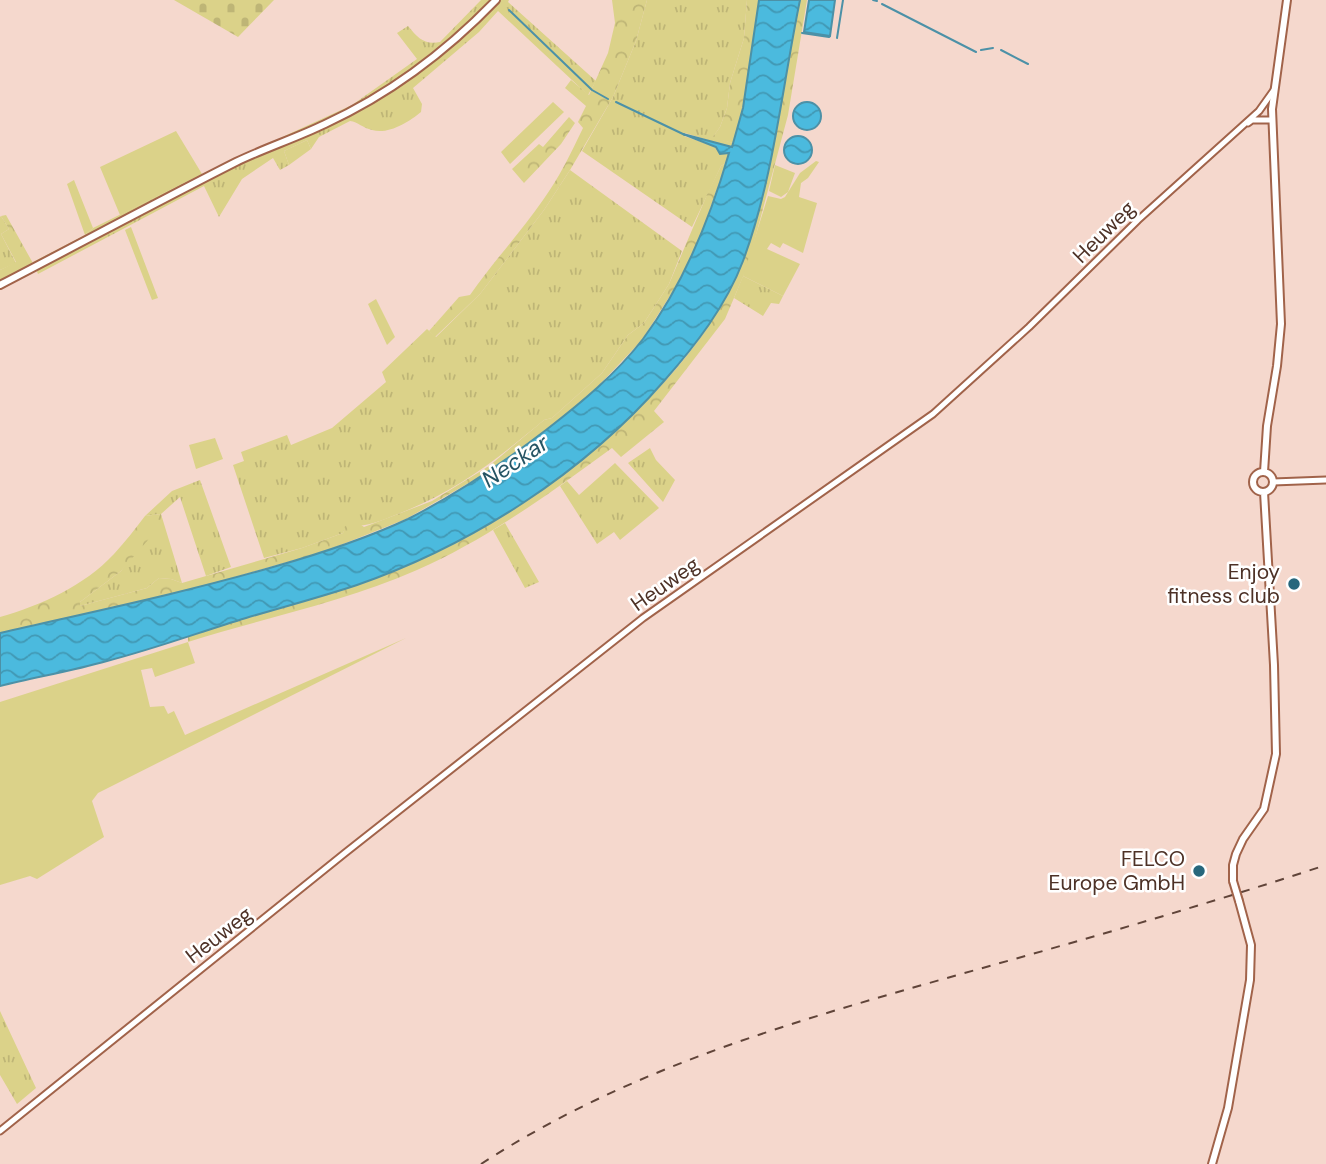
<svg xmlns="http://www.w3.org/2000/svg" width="1326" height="1164" font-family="'DM Sans',sans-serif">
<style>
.grass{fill:url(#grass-tufts)}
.forest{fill:url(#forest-crowns)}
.cemetery{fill:url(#cemetery-stones)}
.garden{fill:#dbd289}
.water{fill:url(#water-waves);stroke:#4c91a7;stroke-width:2}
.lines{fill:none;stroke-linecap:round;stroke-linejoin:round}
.stream{stroke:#4c91a7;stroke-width:2}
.minor-casing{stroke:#a1634a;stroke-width:9}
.major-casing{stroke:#a1634a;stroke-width:10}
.minor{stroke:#fff;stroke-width:5}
.major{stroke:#fff;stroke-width:6}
.rail{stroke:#604439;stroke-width:2;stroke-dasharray:9 9;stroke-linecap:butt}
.major-bridge-casing{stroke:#a1634a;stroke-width:10;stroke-linecap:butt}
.major-bridge{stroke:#fff;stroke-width:6}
.poi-dot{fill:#27677c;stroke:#fff;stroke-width:2.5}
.labels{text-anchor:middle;stroke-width:5;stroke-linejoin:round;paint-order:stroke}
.street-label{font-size:21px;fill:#4d3126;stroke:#fff}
.poi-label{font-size:21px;fill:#4d3126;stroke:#fff;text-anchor:end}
.water-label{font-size:23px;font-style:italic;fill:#255464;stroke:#fff}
</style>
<defs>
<pattern id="grass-tufts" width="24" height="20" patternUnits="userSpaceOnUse" patternTransform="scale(1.75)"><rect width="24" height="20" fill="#dbd289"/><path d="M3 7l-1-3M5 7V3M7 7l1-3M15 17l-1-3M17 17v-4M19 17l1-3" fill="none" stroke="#beb576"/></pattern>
<pattern id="forest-crowns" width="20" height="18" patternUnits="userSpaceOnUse" patternTransform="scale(1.75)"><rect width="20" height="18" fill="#dbd289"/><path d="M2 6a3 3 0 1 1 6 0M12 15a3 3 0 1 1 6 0" fill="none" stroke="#beb576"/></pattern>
<pattern id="cemetery-stones" width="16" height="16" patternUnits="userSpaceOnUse" patternTransform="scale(1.75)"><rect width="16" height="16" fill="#dbd289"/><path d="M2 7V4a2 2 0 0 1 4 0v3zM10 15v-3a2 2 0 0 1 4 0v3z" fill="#beb576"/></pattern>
<pattern id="water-waves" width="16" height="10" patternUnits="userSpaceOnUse" patternTransform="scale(1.75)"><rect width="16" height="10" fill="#4bbade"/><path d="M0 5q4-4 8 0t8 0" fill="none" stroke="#4198b4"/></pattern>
</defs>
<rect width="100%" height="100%" fill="#f5d8cd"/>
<path class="grass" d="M 481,0 L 509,0 L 508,2 L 596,81 L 588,95 L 498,11 L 479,32 L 413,88 L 422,104 L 421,112 C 409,122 388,135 372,130 C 363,128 358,122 350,121 L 319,137 L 311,149 L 307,140 L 284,151 L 289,165 L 280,170 L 273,158 L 242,179 L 219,217 L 204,186 L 38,274 L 33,262 L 85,235 L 93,228 L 202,174 L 352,105 L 417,59 L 397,33 L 408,26 C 418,38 424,45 440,42 Z
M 647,0 L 747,0 L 744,38 L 730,83 L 727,108 L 720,127 L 713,137 L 733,143 L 731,147 L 685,133 L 684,136 L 730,152 L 726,163 L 721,166 L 692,227 L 582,151 L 613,97 L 636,41 Z
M 570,170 L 682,251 L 669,284 L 644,323 L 628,335 L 602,373 L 552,418 L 544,420 C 496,460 457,491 398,514 C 378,522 367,527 346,526 L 343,533 L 302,548 L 264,558 L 233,465 L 244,461 L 241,452 L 287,435 L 291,445 L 332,428 L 386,382 L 382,372 L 427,329 L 436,337 L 480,294 L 544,210 Z
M 1,216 L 9,229 L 1,234 L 16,263 L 0,270 L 0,217 Z
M 743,276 L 783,296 L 779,304 L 771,303 L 763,316 L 734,298 Z
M 650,448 L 656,460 L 675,480 L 663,502 L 628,463 Z
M 615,463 L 659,508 L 620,540 L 614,532 L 597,544 L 560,486 L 567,481 L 579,495 Z
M 200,480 L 231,567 L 206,576 L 180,497 L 161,514 L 182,583 L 171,579 L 159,578 L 147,588 L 80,606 L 80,602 L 121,571 L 160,514 L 145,516 L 172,491 Z
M 505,523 L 539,582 L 525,588 L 493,530 Z
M 0,1011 L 36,1088 L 17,1104 L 0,1075 Z"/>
<path class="forest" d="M 612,0 L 647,0 L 636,41 L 613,97 L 570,170 L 544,210 L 480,294 L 435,337 L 429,331 L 459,297 L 470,295 C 493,262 520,233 543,200 C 559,178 571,153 583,128 L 578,122 L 586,106 L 565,88 L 571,80 L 589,95 L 608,53 L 615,23 Z
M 747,0 L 759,0 L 743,108 L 733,143 L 712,138 L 720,127 L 727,108 L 730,83 L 744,38 Z
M 800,0 L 807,0 L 788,115 L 748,265 L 725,319 L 654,411 L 664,422 L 621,457 L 612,448 C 550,493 488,539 417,570 C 344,602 264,618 188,642 L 188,635 C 275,609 363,587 445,548 C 533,506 632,427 692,349 C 713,323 728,292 743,262 Z
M 569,117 L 575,123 L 561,144 L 524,183 L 512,169 L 539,144 L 543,147 Z
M 726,163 L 697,247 L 673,291 L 642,340 L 584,401 L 502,464 L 406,519 L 323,552 L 189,590 L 0,633 L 0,617 C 42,605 84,586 114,554 C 125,542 135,529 145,516 L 160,514 L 148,540 L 121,571 L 80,602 L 80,606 L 147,588 L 159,578 L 171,579 L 182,583 L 302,548 L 343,533 L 345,526 L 357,522 L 364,527 L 432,501 L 489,466 L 544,420 L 552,418 L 602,373 L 628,335 L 644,323 L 669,284 L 709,190 L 721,166 Z
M 6,215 L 34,265 L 0,283 L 0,270 L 16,262 L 1,234 L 9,229 L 1,216 Z"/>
<path class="cemetery" d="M 174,0 L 274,0 L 238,37 Z"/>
<path class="garden" d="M 553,102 L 564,112 L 510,164 L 501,152 Z
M 176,131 L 202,174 L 120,215 L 100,167 Z
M 307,140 L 311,149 L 289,165 L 284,151 Z
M 816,161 L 819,162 L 808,178 L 801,183 L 799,197 L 817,203 L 803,253 L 783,243 L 780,248 L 771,243 L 767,249 L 800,264 L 783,296 L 743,276 L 768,196 L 781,199 L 785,197 L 800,173 Z
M 775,165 L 795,173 L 788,192 L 781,197 L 769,191 Z
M 74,180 L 93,228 L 85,235 L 67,184 Z
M 131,227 L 158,298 L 152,300 L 125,230 Z
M 376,299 L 395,337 L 387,345 L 368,304 Z
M 215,438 L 223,459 L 196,469 L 189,445 Z
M 406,638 L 98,793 L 92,801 L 104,837 L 37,879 L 30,876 L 0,885 L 0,702 L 188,642 L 195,663 L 155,677 L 152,668 L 141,670 L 150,707 L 164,706 L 168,714 L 174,711 L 185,735 Z"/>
<path class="water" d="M 759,0 L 800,0 C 782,87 774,177 743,261 C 726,306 695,346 664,381 C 584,473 472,545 357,585 C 321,597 283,607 246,618 C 200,632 154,649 107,661 C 72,671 36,677 0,686 L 0,633 C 91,612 183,593 273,567 C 319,554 365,539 408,519 C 457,494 503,463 546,430 C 581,403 616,374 643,339 C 684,284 710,219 729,153 L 720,154 L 716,147 L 683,134 L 732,147 L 743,108 Z
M 809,0 L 835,0 L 830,36 L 804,32 Z
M793 116a14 14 0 1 1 28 0a14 14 0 1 1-28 0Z
M784 150a14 14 0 1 1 28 0a14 14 0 1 1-28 0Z"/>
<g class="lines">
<path class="stream" d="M 873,0 L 877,1
M 882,4 L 976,52
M 509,10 L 592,90 L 608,99
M 802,33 L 829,37
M 837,38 L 843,0
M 981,50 L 993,48
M 1001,50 L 1028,64
M 616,102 L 685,135"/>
<defs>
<path id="minor" d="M 1248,123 L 1252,120 L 1272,120
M 1273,482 L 1326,480
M 0,1131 L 345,853 L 643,618 L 933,414 L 1029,327 L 1138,220 L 1259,111 L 1274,90"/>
<path id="major" d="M 0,285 C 79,244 157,202 236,162 C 265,148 296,138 325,124 C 390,94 446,52 496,0
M 1264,472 L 1267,426 L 1277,366 L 1281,324 L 1272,109 L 1287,0
M1253 482a10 10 0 1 1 20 0a10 10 0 1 1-20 0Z
M 1233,881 L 1233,865 L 1236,854 L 1243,839 L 1264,809 L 1276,754 L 1274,665 L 1264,492
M 1212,1164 L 1228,1108 L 1250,980 L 1251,945 L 1239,901"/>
</defs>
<use href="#minor" class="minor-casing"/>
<use href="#major" class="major-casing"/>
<use href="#minor" class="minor"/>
<use href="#major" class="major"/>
<path class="rail" d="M 481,1164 C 631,1067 792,1022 961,974 C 1083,940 1205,905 1326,865"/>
<defs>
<path id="major-bridge" d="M 1233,881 L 1239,901"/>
</defs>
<use href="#major-bridge" class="major-bridge-casing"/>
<use href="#major-bridge" class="major-bridge"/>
</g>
<g class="poi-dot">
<circle cx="1294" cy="584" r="7"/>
<circle cx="1199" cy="871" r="7"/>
</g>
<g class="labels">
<g class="street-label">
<text transform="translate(1104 232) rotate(-45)" y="7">Heuweg</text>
<text transform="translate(665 584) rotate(-35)" y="7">Heuweg</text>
<text transform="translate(219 935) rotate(-38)" y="7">Heuweg</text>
</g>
<g class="poi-label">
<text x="1280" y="579">Enjoy<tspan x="1280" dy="24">fitness club</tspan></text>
<text x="1185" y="866">FELCO<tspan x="1185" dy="24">Europe GmbH</tspan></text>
</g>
<g class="water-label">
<text transform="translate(515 461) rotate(-34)" y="8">Neckar</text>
</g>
</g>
</svg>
